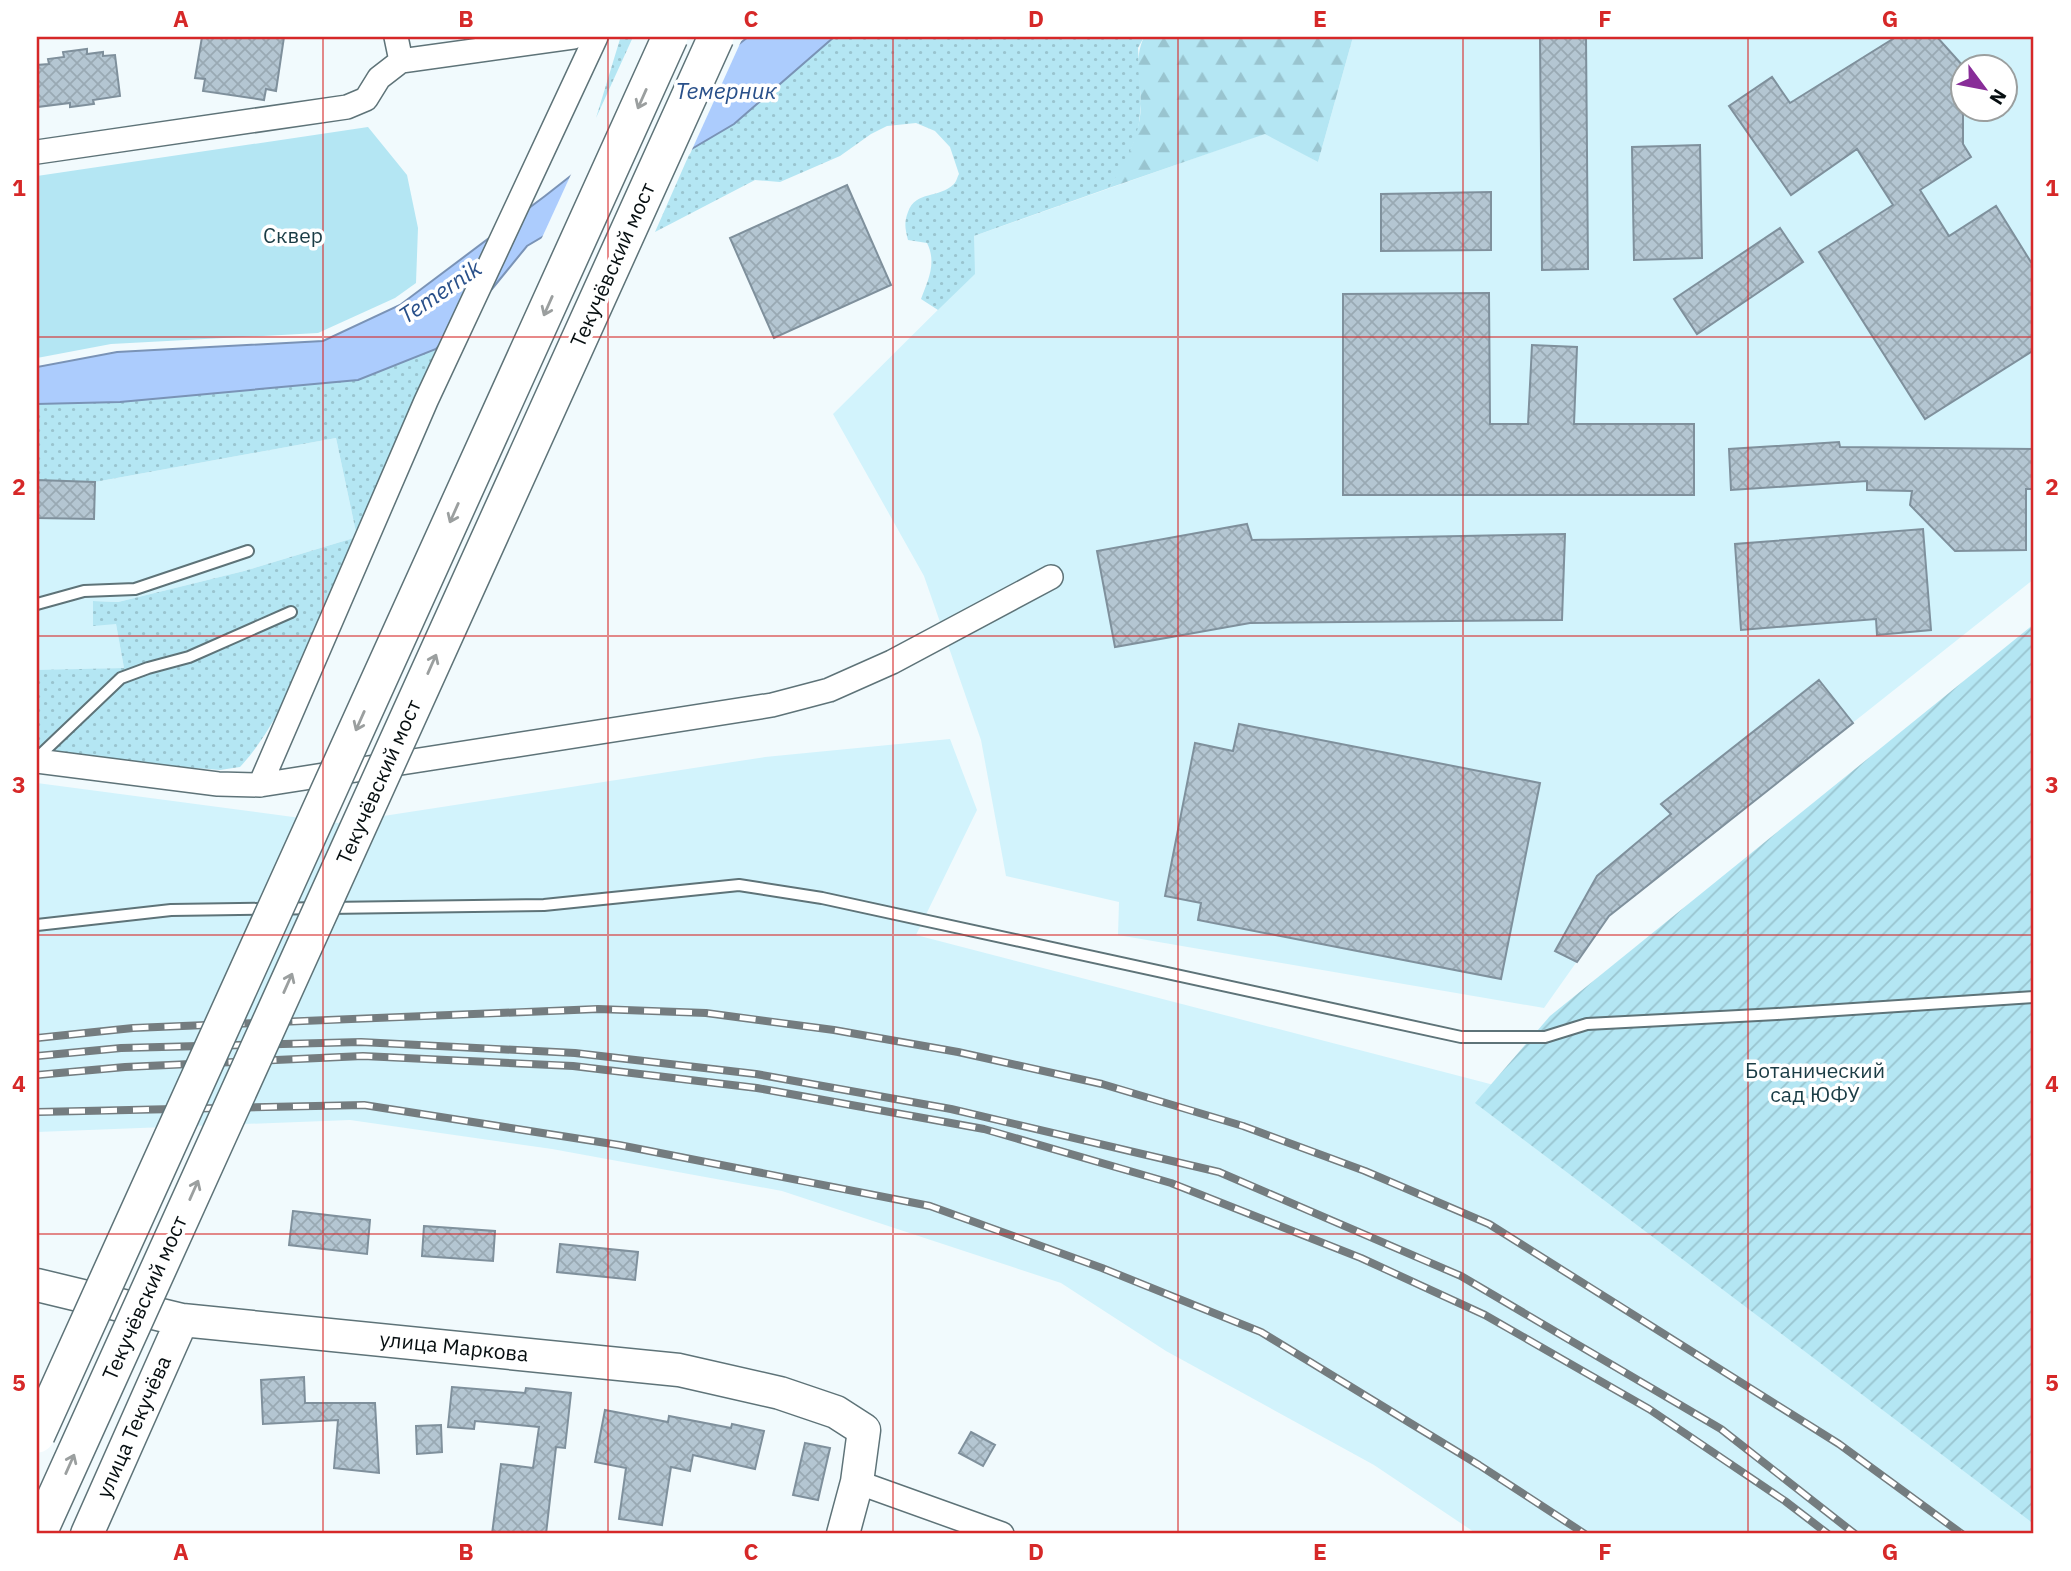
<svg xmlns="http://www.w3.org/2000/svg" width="2071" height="1571" font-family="'IBM Plex Sans',sans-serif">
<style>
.built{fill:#d2f3fc;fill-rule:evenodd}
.grass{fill:url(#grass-dots)}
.forest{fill:url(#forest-firs)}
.park{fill:#b4e6f3}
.garden{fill:url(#garden-furrows)}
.water{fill:#acccfd;stroke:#7a93b6;stroke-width:2}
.pier{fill:#f1fafd}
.building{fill:url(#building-cross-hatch);stroke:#7f909c;stroke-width:2}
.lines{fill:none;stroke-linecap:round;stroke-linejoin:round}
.lane-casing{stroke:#5e7378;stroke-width:14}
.street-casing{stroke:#5e7378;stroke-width:26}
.secondary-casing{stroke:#5e7378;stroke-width:35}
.lane{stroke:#fff;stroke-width:10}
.street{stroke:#fff;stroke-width:23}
.secondary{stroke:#fff;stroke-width:32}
.rail-casing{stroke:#747c7f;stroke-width:8}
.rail{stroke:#fff;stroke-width:5;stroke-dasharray:16;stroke-linecap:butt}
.primary-bridge-casing{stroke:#5e7378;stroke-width:38;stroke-linecap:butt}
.primary-bridge{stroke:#fff;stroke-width:35}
.oneway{stroke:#9b9f9f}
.grid{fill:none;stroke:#d62828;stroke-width:2;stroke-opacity:0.55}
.labels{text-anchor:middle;stroke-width:7;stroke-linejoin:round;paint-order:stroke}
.park-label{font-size:21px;fill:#1a3c45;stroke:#fff}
.street-label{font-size:21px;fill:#060e10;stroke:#fff}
.water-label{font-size:23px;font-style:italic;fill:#29508a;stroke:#fff}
.neatline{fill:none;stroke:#d62828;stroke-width:2.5}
.grid-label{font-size:23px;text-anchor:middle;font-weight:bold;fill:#d62828}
</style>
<defs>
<pattern id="grass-dots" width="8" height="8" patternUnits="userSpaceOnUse" patternTransform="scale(1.75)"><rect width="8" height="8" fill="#b4e6f3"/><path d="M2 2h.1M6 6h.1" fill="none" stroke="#99c4cf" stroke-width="1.8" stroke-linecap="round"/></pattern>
<pattern id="forest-firs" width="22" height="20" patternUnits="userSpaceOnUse" patternTransform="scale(1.75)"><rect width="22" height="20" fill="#b4e6f3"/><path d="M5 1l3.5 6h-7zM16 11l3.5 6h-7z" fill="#99c4cf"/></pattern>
<pattern id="garden-furrows" width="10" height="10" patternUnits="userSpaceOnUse" patternTransform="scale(1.75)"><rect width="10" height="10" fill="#b4e6f3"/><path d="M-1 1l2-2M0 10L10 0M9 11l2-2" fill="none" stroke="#99c4cf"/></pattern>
<pattern id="building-cross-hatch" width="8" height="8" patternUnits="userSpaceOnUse" patternTransform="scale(1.75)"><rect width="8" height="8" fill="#b4c6d2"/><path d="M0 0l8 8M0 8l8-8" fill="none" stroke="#99a9b3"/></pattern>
</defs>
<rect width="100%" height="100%" fill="#f1fafd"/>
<path class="built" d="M 1353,37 L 2034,37 L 2034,579 L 1609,916 L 1544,1008 L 1118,935 L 1119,902 L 1006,876 L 981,740 L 924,576 L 833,414 L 974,274 L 974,236 L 1266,133 L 1318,162 ZM 1962,66 L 2004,66 L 2004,108 L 1962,108 Z
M 336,438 L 357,537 L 244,571 L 118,602 L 94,601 L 116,624 L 124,668 L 37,671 L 37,480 L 95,482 Z
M 950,739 L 977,810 L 916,935 L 1494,1085 L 2034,1485 L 2034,1534 L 1477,1534 L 1374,1465 L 1166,1351 L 1061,1283 L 782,1191 L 552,1149 L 350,1120 L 37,1132 L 37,783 L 338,823 L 765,757 Z"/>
<path class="grass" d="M 621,37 L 633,37 L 596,118 L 620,39 Z
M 834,37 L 1144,37 L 1138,48 L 1141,104 L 1138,132 L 1125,164 L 1109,188 L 974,236 L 975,274 L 938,310 L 921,299 C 928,280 937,263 927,243 L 908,240 C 905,228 904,223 908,212 C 916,190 939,199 954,184 C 957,181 957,177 959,174 L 950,147 L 935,131 L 916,123 L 887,126 L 871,134 L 840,156 L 780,182 L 755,180 L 655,232 L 692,148 L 734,124 Z
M 436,349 C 398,439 361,529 321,618 C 299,669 278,726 240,767 L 220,770 L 182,767 L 37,750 L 37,670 L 124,668 L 116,624 L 93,626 L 93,601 L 118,602 L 244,571 L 357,537 L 336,438 L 95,482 L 37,480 L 37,404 L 120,402 L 358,380 Z"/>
<path class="forest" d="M 1144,37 L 1353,37 L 1318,162 L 1265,134 L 1109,188 C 1126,161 1141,135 1141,102 C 1140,79 1134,58 1144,37 Z"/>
<path class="park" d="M 368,127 L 407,175 L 418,228 L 416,283 L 395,298 L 318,333 L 111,344 L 37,358 L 37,176 Z"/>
<path class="garden" d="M 2034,624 L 2034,1524 L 1475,1103 L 1550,1016 Z"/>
<path class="water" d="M 748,37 L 834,37 L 734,124 L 527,246 L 492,289 L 436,349 L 358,380 L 120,402 L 37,404 L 37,367 L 117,352 L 323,341 L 400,305 L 545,196 Z"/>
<path class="pier" d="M 743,37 L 690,154 L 540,242 L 573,170 Z"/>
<path class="building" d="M 202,37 L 284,37 L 276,91 L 266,89 L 264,100 L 203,91 L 205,79 L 195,78 Z
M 1540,37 L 1586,37 L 1588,269 L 1542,270 Z
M 1896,37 L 1937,37 L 1963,66 L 1963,144 L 1971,157 L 1920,190 L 1949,236 L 1996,206 L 2034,267 L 2034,350 L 1925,419 L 1819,252 L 1893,205 L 1857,149 L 1791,195 L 1729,106 L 1772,77 L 1790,103 Z
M 87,49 L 87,54 L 103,52 L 103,56 L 115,55 L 120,96 L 93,100 L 94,104 L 70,107 L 70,103 L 37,107 L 37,65 L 49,64 L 48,59 L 64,57 L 63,52 Z
M 1700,145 L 1702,258 L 1634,260 L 1632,147 Z
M 847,185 L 891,285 L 774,338 L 730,238 Z
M 1491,192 L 1491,250 L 1381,251 L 1381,194 Z
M 1780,228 L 1803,262 L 1697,334 L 1674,299 Z
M 1489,293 L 1490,424 L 1528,424 L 1532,345 L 1577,347 L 1574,424 L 1694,424 L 1694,495 L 1343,495 L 1343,294 Z
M 1839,442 L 1840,447 L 2034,449 L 2034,489 L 2026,489 L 2026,550 L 1955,551 L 1910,505 L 1912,491 L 1867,490 L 1867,481 L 1731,490 L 1729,449 Z
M 37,480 L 95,482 L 94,519 L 37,518 Z
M 1247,524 L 1252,540 L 1565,534 L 1562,620 L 1250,623 L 1115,647 L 1097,551 Z
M 1923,529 L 1931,630 L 1877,635 L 1876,619 L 1741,630 L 1735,544 Z
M 1819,680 L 1853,723 L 1609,916 L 1577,962 L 1555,951 L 1597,876 L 1671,814 L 1661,804 Z
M 1239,724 L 1540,783 L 1501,979 L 1198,920 L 1201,903 L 1165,896 L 1195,743 L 1233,751 Z
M 293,1211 L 370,1220 L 367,1254 L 289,1245 Z
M 424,1226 L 495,1231 L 493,1261 L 422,1256 Z
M 560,1244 L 638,1252 L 635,1280 L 557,1272 Z
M 304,1377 L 305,1403 L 375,1403 L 379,1473 L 334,1468 L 338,1420 L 263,1424 L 261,1380 Z
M 452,1387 L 525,1393 L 526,1388 L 571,1393 L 565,1448 L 556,1447 L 546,1534 L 492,1534 L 501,1464 L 533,1468 L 539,1427 L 475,1421 L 474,1429 L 448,1427 Z
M 605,1410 L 668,1422 L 669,1416 L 731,1428 L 732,1424 L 764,1431 L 755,1469 L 693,1455 L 690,1471 L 671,1467 L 662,1525 L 619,1519 L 626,1468 L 595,1462 Z
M 441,1425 L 442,1452 L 417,1454 L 416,1426 Z
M 971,1432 L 995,1445 L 983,1466 L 959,1453 Z
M 805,1443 L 830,1448 L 818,1500 L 793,1495 Z"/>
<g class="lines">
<defs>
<path id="lane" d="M 37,604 L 84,591 L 135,589 L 248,551
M 37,758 L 121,678 L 148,668 L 189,657 L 291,612
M 37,925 L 171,910 L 544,905 L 739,885 L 822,898 L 1461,1037 L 1545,1037 L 1587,1024 L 1777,1014 L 2034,997"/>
<path id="street" d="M 396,37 L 401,61
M 37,152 L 347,107 L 366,99 L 379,78 L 401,61 L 573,37
M 37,761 L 218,784 L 260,785 L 772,705 L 829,690 L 892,662 L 1051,577
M 260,785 L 426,401 L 596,37
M 857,1482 L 1002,1534"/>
<path id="secondary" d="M 37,1285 L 182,1320 L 679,1370 L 780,1393 L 836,1412 L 864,1430 L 857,1482 L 843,1534
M 87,1534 L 182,1320"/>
</defs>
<use href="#lane" class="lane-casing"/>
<use href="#street" class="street-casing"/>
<use href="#secondary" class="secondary-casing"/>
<use href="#lane" class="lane"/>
<use href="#street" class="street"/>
<use href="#secondary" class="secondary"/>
<defs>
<path id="rail" d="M 37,1038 L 133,1028 L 598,1009 L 706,1013 L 834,1030 L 958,1052 L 1102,1084 L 1243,1126 L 1365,1171 L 1489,1224 L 1839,1444 L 1962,1534
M 37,1056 L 121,1048 L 361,1042 L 575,1053 L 756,1074 L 951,1109 L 1219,1172 L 1461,1276 L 1721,1429 L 1855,1534
M 37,1075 L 125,1067 L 363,1056 L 573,1066 L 757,1088 L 984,1129 L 1171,1183 L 1361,1258 L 1485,1315 L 1649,1409 L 1785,1501 L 1828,1534
M 37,1112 L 364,1105 L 619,1145 L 930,1206 L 1102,1268 L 1261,1332 L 1479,1465 L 1585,1534"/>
</defs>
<use href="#rail" class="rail-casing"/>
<use href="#rail" class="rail"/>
<defs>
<path id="primary-bridge" d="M 37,1435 L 670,37
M 42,1526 L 716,37"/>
</defs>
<use href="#primary-bridge" class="primary-bridge-casing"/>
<use href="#primary-bridge" class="primary-bridge"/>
</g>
<defs><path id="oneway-shaft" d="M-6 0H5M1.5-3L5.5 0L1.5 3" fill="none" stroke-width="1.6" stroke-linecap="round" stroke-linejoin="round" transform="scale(1.75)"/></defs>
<g class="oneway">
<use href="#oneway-shaft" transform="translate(642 99) rotate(114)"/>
<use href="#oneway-shaft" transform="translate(548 306) rotate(114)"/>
<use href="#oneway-shaft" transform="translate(454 513) rotate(114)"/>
<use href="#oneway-shaft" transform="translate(432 664) rotate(-66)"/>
<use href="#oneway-shaft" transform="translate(360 721) rotate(114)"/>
<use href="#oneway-shaft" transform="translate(288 983) rotate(-66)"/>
<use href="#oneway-shaft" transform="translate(194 1190) rotate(-66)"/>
<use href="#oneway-shaft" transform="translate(70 1464) rotate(-66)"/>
</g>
<path class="grid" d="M 323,37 L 323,1534M 608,37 L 608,1534M 893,37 L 893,1534M 1178,37 L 1178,1534M 1463,37 L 1463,1534M 1748,37 L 1748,1534M 37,337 L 2034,337M 37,636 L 2034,636M 37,935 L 2034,935M 37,1234 L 2034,1234"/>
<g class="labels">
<g class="park-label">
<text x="293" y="243">Сквер</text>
<text x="1815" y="1078">Ботанический<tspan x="1815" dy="24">сад ЮФУ</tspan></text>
</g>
<g class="street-label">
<text transform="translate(613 265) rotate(-66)" y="7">Текучёвский мост</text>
<text transform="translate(379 782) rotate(-66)" y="7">Текучёвский мост</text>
<text transform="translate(145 1298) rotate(-66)" y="7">Текучёвский мост</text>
<text transform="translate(454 1347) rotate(6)" y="7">улица Маркова</text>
<text transform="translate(134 1427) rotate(-66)" y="7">улица Текучёва</text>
</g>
<g class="water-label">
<text x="726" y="99">Темерник</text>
<text transform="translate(440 292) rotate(-34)" y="8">Temernik</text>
</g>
</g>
<rect width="2071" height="1571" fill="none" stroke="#ffffff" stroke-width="77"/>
<g transform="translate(1984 88) rotate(122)"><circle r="33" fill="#ffffff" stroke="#9b9f9f" stroke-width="2"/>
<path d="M0-5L12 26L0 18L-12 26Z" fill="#882d98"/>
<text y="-10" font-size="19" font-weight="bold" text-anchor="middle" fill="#060e10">N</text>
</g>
<rect x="38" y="38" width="1994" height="1494" class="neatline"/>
<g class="grid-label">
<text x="181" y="27">A</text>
<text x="466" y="27">B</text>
<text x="751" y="27">C</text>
<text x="1036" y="27">D</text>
<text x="1320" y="27">E</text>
<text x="1605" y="27">F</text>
<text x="1890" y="27">G</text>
<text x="19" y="196">1</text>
<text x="2052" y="196">1</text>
<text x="19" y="495">2</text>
<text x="2052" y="495">2</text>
<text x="19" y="793">3</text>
<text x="2052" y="793">3</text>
<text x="19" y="1092">4</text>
<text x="2052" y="1092">4</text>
<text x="19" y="1391">5</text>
<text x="2052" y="1391">5</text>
<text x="181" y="1560">A</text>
<text x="466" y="1560">B</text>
<text x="751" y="1560">C</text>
<text x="1036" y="1560">D</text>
<text x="1320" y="1560">E</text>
<text x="1605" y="1560">F</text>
<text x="1890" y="1560">G</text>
</g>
</svg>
